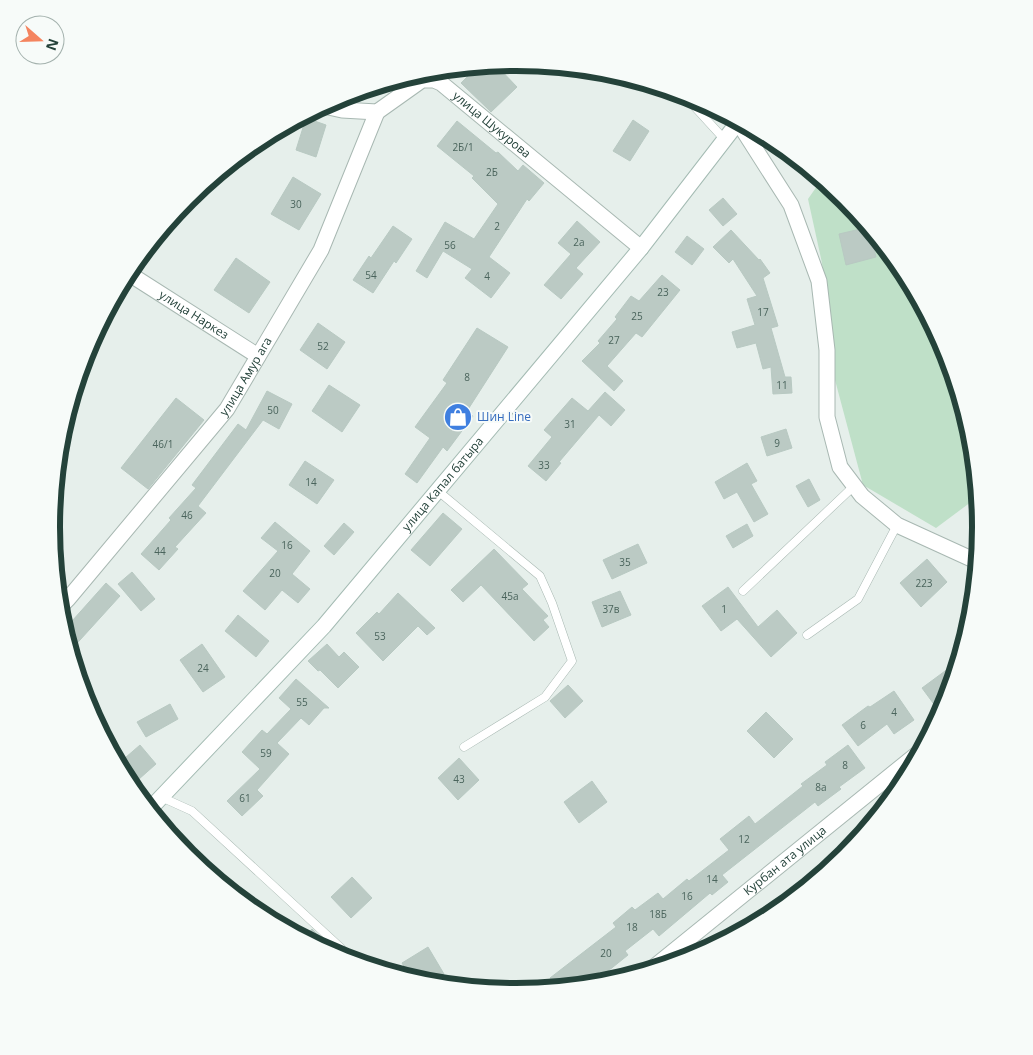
<svg xmlns="http://www.w3.org/2000/svg" width="1033" height="1055" font-family="'Open Sans',sans-serif">
<style>
.green{fill:#bfe0c8}
.building{fill:#bbcac4;stroke:#b8c9c2}
.lines{fill:none;stroke-linecap:round;stroke-linejoin:round}
.lane-casing{stroke:#a8b8b2;stroke-width:9}
.street-casing{stroke:#a8b8b2;stroke-width:17}
.secondary-casing{stroke:#a4bbb3;stroke-width:17}
.lane{stroke:#fff;stroke-width:8}
.street{stroke:#fff;stroke-width:15}
.secondary{stroke:#fff;stroke-width:15}
.labels{text-anchor:middle;stroke-width:4;stroke-linejoin:round;paint-order:stroke}
.number-label{font-size:10px;fill:#4a645c}
.street-label{font-size:12px;fill:#24423a;stroke:#f7fbf9}
.shop-label{font-size:12px;fill:#366cbe;stroke:#f7fbf9;text-anchor:start}
.rim{fill:none;stroke:#24423a;stroke-width:6}
</style>
<rect width="100%" height="100%" fill="#e6efeb"/>
<path class="green" d="M 822,179 L 846,199 L 903,269 L 946,350 L 973,437 L 979,496 L 936,528 L 863,485 L 835,380 L 822,263 L 808,199 Z"/>
<path class="building" d="M 495,64 L 517,87 L 491,112 L 461,83 L 478,66 Z
M 306,118 L 326,125 L 316,157 L 296,150 Z
M 633,120 L 649,131 L 630,161 L 613,151 Z
M 457,121 L 496,153 L 498,152 L 518,171 L 523,165 L 544,183 L 529,201 L 527,199 L 489,257 L 510,273 L 491,298 L 465,278 L 472,269 L 443,251 L 427,278 L 416,271 L 445,222 L 474,239 L 498,204 L 472,178 L 474,176 L 437,146 Z
M 293,177 L 321,194 L 299,230 L 271,214 Z
M 723,198 L 737,214 L 723,226 L 709,210 Z
M 577,221 L 600,242 L 576,268 L 583,274 L 561,299 L 544,285 L 571,254 L 558,243 Z
M 393,226 L 412,239 L 396,263 L 394,261 L 373,293 L 353,280 L 369,256 L 371,258 Z
M 869,227 L 876,257 L 846,265 L 839,234 Z
M 731,230 L 759,260 L 760,259 L 770,273 L 763,278 L 778,326 L 771,328 L 785,377 L 791,377 L 792,393 L 773,394 L 771,367 L 763,369 L 756,343 L 737,348 L 732,332 L 755,325 L 747,299 L 757,296 L 733,259 L 729,263 L 713,247 Z
M 687,236 L 704,249 L 692,265 L 675,252 Z
M 236,258 L 270,282 L 249,313 L 214,290 Z
M 662,275 L 680,290 L 642,337 L 636,333 L 607,366 L 623,381 L 614,391 L 582,361 L 600,343 L 598,341 L 617,319 L 615,317 L 631,296 L 639,301 Z
M 318,323 L 345,342 L 327,369 L 300,350 Z
M 477,328 L 508,347 L 467,411 L 473,416 L 447,451 L 443,447 L 417,483 L 405,474 L 430,438 L 415,427 L 447,383 L 443,380 Z
M 329,385 L 360,405 L 342,432 L 312,411 Z
M 267,391 L 292,404 L 279,429 L 263,420 L 198,506 L 206,513 L 175,547 L 178,549 L 159,570 L 141,554 L 171,520 L 169,518 L 196,488 L 192,485 L 238,424 L 246,430 Z
M 605,392 L 625,410 L 611,426 L 599,415 L 559,462 L 561,463 L 546,481 L 528,466 L 552,437 L 544,430 L 572,398 L 588,411 Z
M 176,398 L 204,420 L 148,489 L 121,468 Z
M 786,429 L 792,448 L 767,456 L 761,437 Z
M 305,461 L 334,480 L 317,504 L 289,485 Z
M 747,463 L 757,481 L 751,484 L 768,514 L 754,522 L 737,492 L 724,499 L 715,482 Z
M 809,479 L 820,500 L 808,507 L 796,486 Z
M 443,513 L 462,529 L 430,566 L 411,550 Z
M 275,522 L 310,551 L 292,574 L 310,589 L 298,603 L 282,590 L 265,610 L 243,591 L 278,551 L 261,538 Z
M 344,523 L 354,532 L 334,555 L 324,546 Z
M 747,524 L 753,536 L 733,548 L 726,536 Z
M 638,544 L 647,563 L 612,579 L 603,560 Z
M 494,549 L 528,584 L 522,589 L 548,616 L 543,620 L 549,627 L 534,641 L 481,585 L 463,602 L 451,590 Z
M 927,559 L 947,582 L 921,607 L 900,583 Z
M 132,572 L 155,599 L 141,611 L 118,584 Z
M 106,583 L 120,596 L 70,651 L 64,630 Z
M 728,587 L 758,627 L 777,610 L 797,633 L 771,657 L 737,619 L 721,631 L 702,606 Z
M 620,591 L 631,615 L 602,627 L 592,602 Z
M 398,593 L 435,628 L 427,635 L 418,626 L 383,661 L 356,633 L 377,612 L 379,614 Z
M 238,615 L 269,641 L 256,657 L 225,631 Z
M 202,644 L 225,677 L 203,692 L 180,660 Z
M 327,644 L 339,657 L 344,652 L 359,667 L 338,688 L 320,670 L 318,671 L 308,661 Z
M 960,660 L 949,698 L 936,707 L 922,688 Z
M 296,679 L 329,708 L 324,708 L 309,725 L 301,718 L 277,743 L 289,754 L 257,790 L 263,796 L 242,816 L 227,801 L 260,769 L 242,752 L 262,730 L 267,734 L 291,709 L 279,698 Z
M 568,685 L 583,701 L 565,718 L 550,701 Z
M 894,691 L 914,720 L 894,734 L 887,724 L 858,746 L 842,725 L 868,706 L 870,707 Z
M 170,704 L 178,719 L 146,737 L 137,722 Z
M 766,712 L 793,739 L 774,758 L 747,731 Z
M 140,745 L 156,764 L 130,787 L 118,764 Z
M 848,745 L 865,768 L 839,787 L 841,789 L 818,806 L 815,802 L 722,875 L 728,882 L 712,895 L 710,893 L 659,936 L 653,929 L 625,951 L 628,955 L 603,975 L 600,971 L 581,986 L 558,989 L 550,978 L 616,927 L 613,923 L 632,907 L 635,910 L 658,893 L 663,899 L 687,879 L 689,881 L 729,850 L 720,839 L 749,816 L 755,824 L 803,786 L 801,784 L 827,765 L 825,762 Z
M 459,758 L 479,780 L 458,800 L 438,778 Z
M 592,781 L 607,802 L 579,823 L 564,802 Z
M 352,877 L 372,898 L 351,918 L 331,897 Z
M 312,929 L 334,950 L 332,954 L 303,938 Z
M 428,947 L 444,974 L 427,984 L 412,980 L 402,963 Z"/>
<g class="lines">
<defs>
<path id="lane" d="M 683,94 L 725,140
M 438,491 L 540,576 L 552,603 L 572,661 L 545,697 L 464,747
M 743,591 L 854,486
M 807,635 L 858,599 L 897,525
M 161,797 L 192,811 L 341,948 L 337,956"/>
<g id="street">
<path id="s1" d="M 324,106 L 342,110 L 377,112 L 422,80 L 434,80 L 441,83 L 641,248"/>
<path d="M 738,122 L 791,205 L 819,281 L 827,350 L 827,417 L 840,467 L 862,496 L 897,525 L 978,562"/>
<path id="s2" d="M 128,273 L 258,356"/>
<path id="s3" d="M 59,608 L 68,599 L 227,409 L 321,250 L 377,112"/>
<path id="s4" d="M 649,971 L 922,750"/>
</g>
<g id="secondary">
<path id="s5" d="M 149,810 L 324,626 L 641,248 L 739,121"/>
</g>
</defs>
<use href="#lane" class="lane-casing"/>
<use href="#street" class="street-casing"/>
<use href="#secondary" class="secondary-casing"/>
<use href="#lane" class="lane"/>
<use href="#street" class="street"/>
<use href="#secondary" class="secondary"/>
</g>
<defs>
<symbol id="shop-disc" viewBox="-11 -11 22 22"><circle r="9.5" fill="#3f7fe0" stroke="#f7fbf9"/><path d="M-5-2.5h2.3a2.7 3.5 0 0 1 5.4 0H5L5.5 6h-11ZM-1.5-2.5h3a1.5 2.3 0 0 0-3 0Z" fill="#fff"/></symbol>
</defs>
<g fill-rule="evenodd">
<use href="#shop-disc" x="442" y="401" width="32" height="32"/>
</g>
<g class="labels">
<g class="number-label">
<text x="463" y="151">2Б/1</text>
<text x="492" y="176">2Б</text>
<text x="296" y="208">30</text>
<text x="497" y="230">2</text>
<text x="579" y="246">2а</text>
<text x="450" y="249">56</text>
<text x="371" y="279">54</text>
<text x="487" y="280">4</text>
<text x="663" y="296">23</text>
<text x="763" y="316">17</text>
<text x="637" y="320">25</text>
<text x="614" y="344">27</text>
<text x="323" y="350">52</text>
<text x="467" y="381">8</text>
<text x="782" y="389">11</text>
<text x="273" y="414">50</text>
<text x="570" y="428">31</text>
<text x="777" y="447">9</text>
<text x="163" y="448">46/1</text>
<text x="544" y="469">33</text>
<text x="311" y="486">14</text>
<text x="187" y="519">46</text>
<text x="287" y="549">16</text>
<text x="160" y="555">44</text>
<text x="625" y="566">35</text>
<text x="275" y="577">20</text>
<text x="924" y="587">223</text>
<text x="510" y="600">45а</text>
<text x="611" y="613">37в</text>
<text x="724" y="613">1</text>
<text x="380" y="640">53</text>
<text x="203" y="672">24</text>
<text x="302" y="706">55</text>
<text x="894" y="716">4</text>
<text x="863" y="729">6</text>
<text x="266" y="757">59</text>
<text x="845" y="769">8</text>
<text x="459" y="783">43</text>
<text x="821" y="791">8а</text>
<text x="245" y="802">61</text>
<text x="744" y="843">12</text>
<text x="712" y="883">14</text>
<text x="687" y="900">16</text>
<text x="658" y="918">18Б</text>
<text x="632" y="931">18</text>
<text x="606" y="957">20</text>
</g>
<g class="street-label">
<text dy="4" stroke="none"><textPath href="#s1" startOffset="194">улица Шукурова</textPath></text>
<text dy="4" stroke="none"><textPath href="#s2" startOffset="78">улица Наркез</textPath></text>
<text dy="4" stroke="none"><textPath href="#s3" startOffset="298">улица Амур ага</textPath></text>
<text dy="4" stroke="none"><textPath href="#s5" startOffset="439">улица Капал батыра</textPath></text>
<text dy="4" stroke="none"><textPath href="#s4" startOffset="175">Курбан ата улица</textPath></text>
</g>
<g class="shop-label">
<text x="477" y="421">Шин Line</text>
</g>
</g>
<path d="M0 0H1033V1055H0ZM60 527a456 456 0 1 1 912 0a456 456 0 1 1-912 0Z" fill="#f7fbf9" fill-rule="evenodd"/>
<path class="rim" d="M60 527a456 456 0 1 1 912 0a456 456 0 1 1-912 0Z"/>
<g transform="translate(40 40) rotate(110)"><circle r="24" fill="#f7fbf9" stroke="#a3b1ad"/>
<path d="M0-4L9 19L0 12L-9 19Z" fill="#f4845f"/>
<text y="-8" font-size="14" font-weight="bold" text-anchor="middle" fill="#24423a">N</text>
</g>
</svg>
